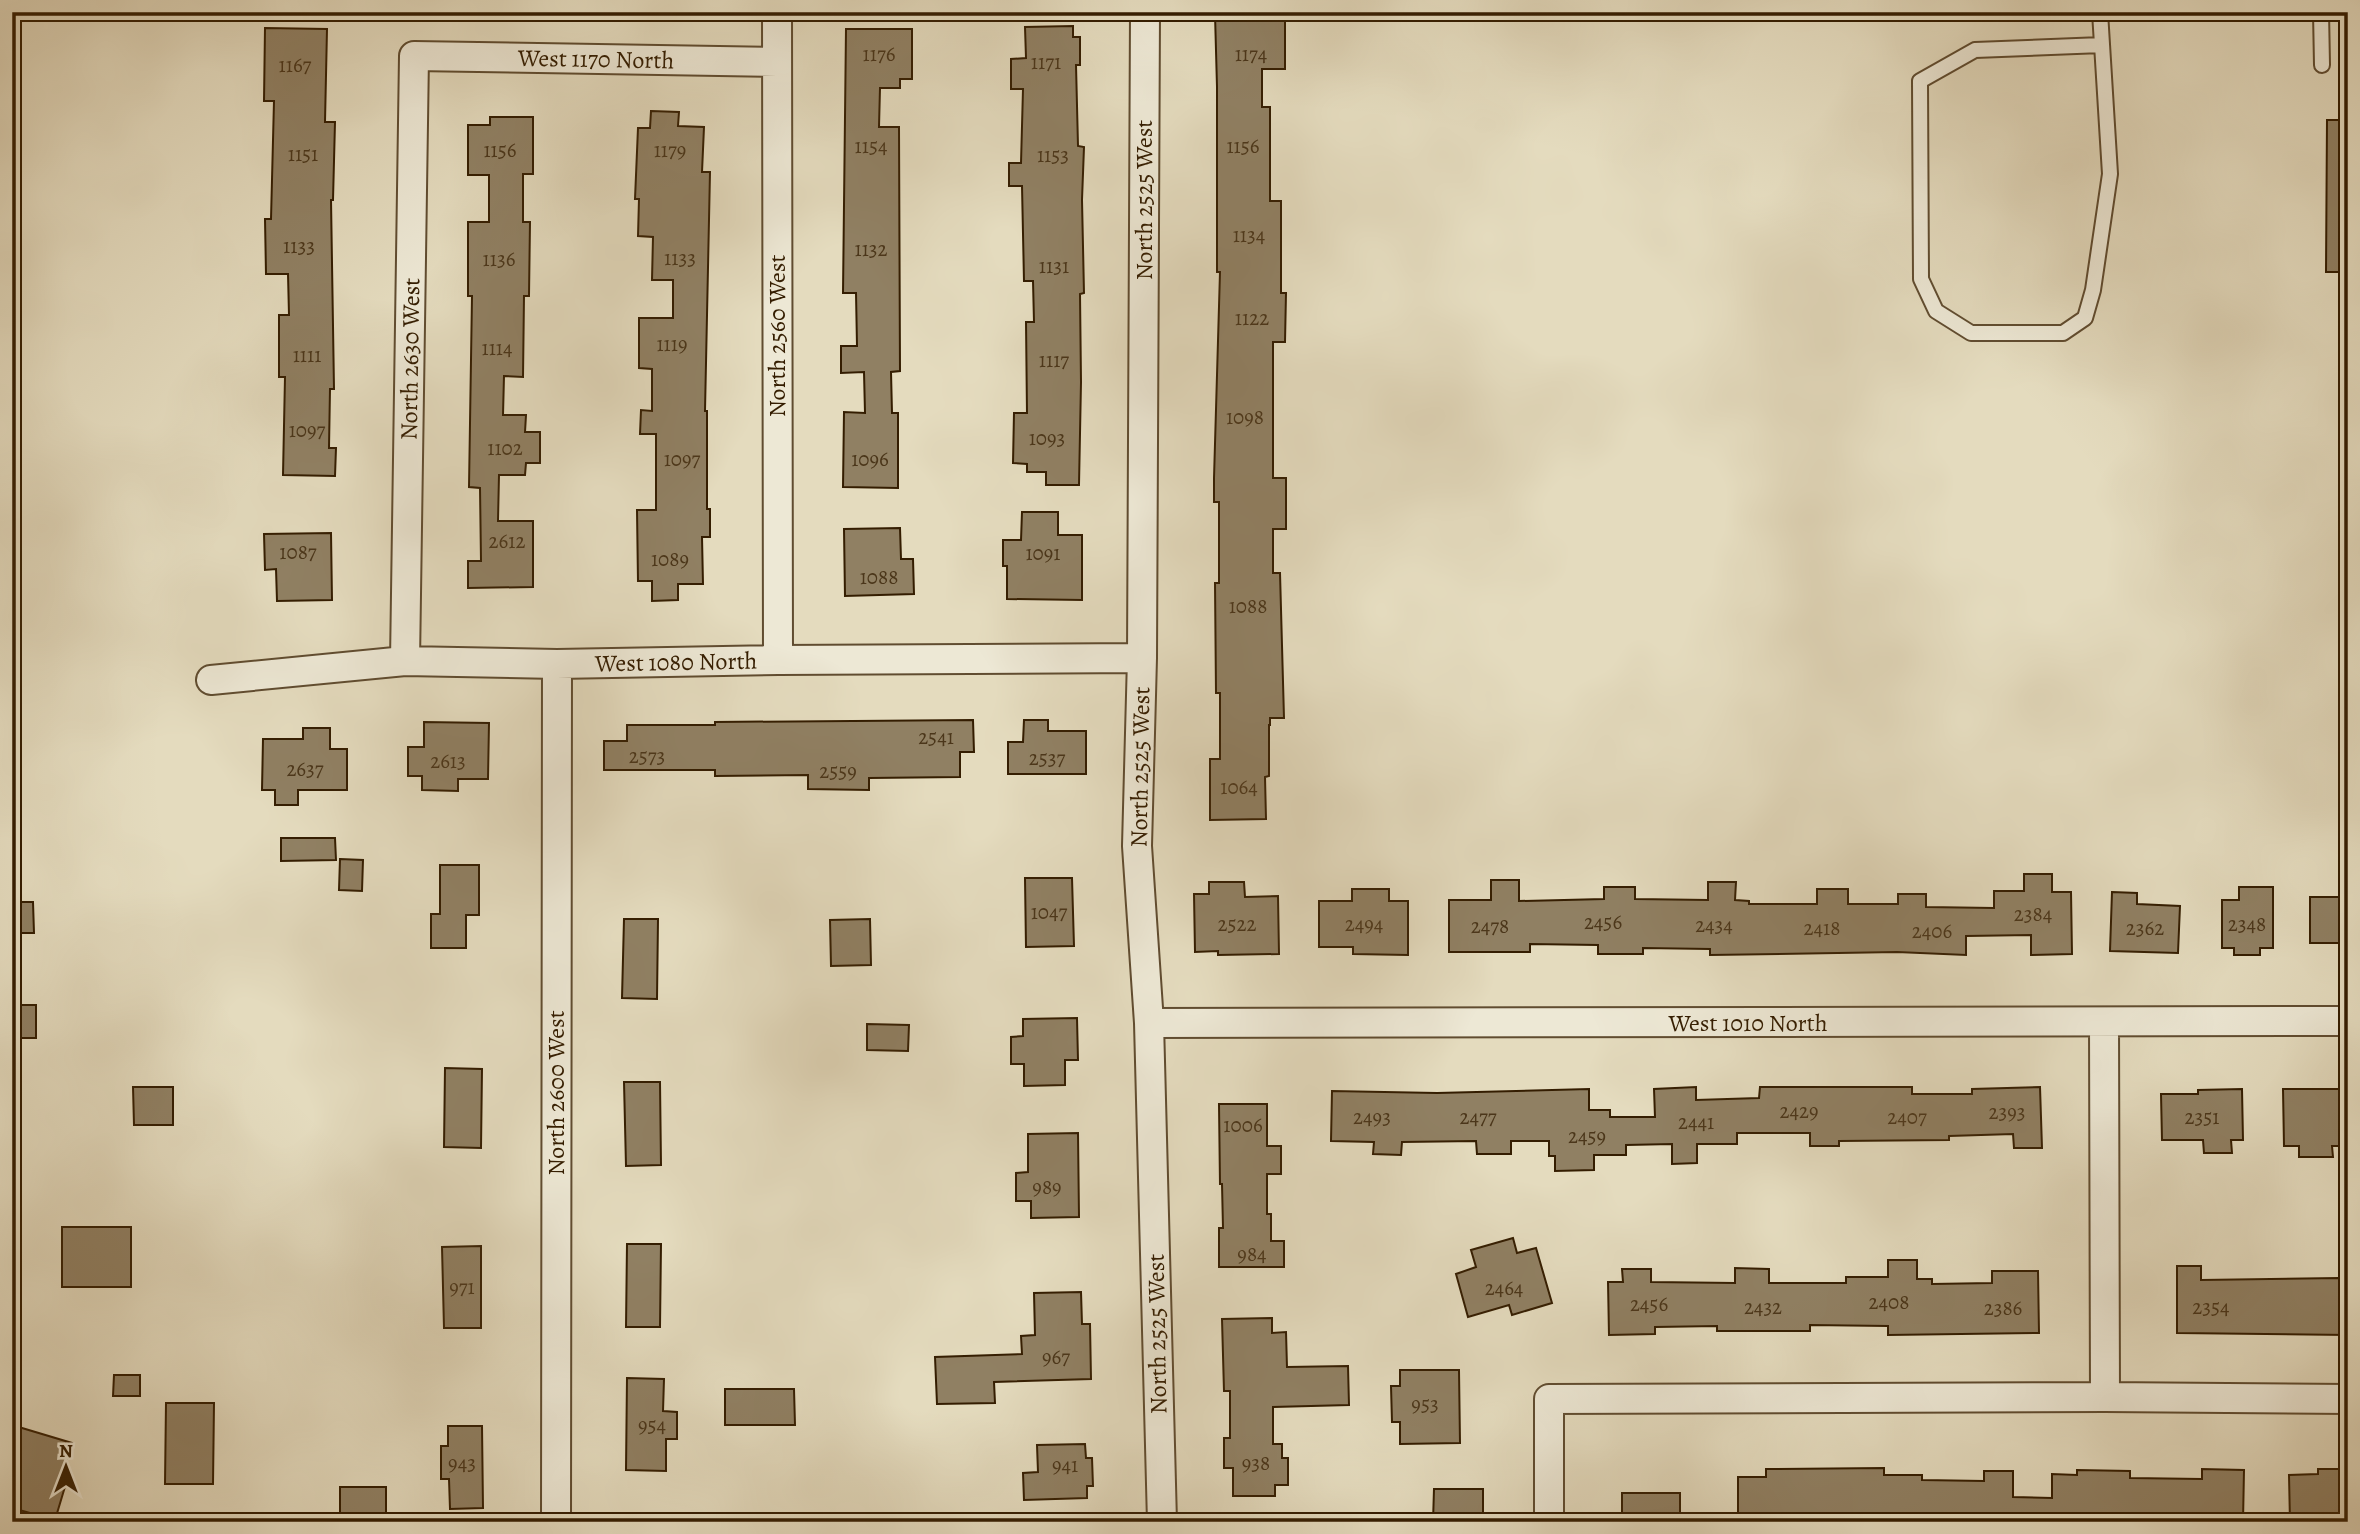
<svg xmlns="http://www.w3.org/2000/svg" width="2360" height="1534" font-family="Alegreya,serif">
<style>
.building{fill:#908063;stroke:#341d01;stroke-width:2}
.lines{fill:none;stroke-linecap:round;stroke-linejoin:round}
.service-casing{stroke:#604c30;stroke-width:18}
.minor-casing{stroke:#604c30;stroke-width:32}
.service{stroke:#ede8d5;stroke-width:14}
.minor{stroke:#ede8d5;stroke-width:28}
.labels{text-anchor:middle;stroke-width:5;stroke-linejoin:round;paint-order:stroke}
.number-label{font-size:21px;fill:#4b361a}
.street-label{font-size:24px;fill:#341d01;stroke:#ede8d5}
</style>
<rect width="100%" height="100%" fill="#e4dbbe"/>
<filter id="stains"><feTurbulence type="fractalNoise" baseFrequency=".00286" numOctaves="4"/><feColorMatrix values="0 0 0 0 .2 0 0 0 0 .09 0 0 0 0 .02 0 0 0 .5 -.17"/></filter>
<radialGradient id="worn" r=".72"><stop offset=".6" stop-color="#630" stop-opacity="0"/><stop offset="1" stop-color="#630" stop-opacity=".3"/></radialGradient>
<path class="building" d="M 1215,14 L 1285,14 L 1285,69 L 1262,69 L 1262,107 L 1270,107 L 1270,201 L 1281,201 L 1281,293 L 1286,293 L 1285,342 L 1273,342 L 1273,478 L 1286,478 L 1286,529 L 1273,529 L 1273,573 L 1280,573 L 1284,718 L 1270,718 L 1270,725 L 1269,725 L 1269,776 L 1265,777 L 1266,819 L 1210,820 L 1210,759 L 1220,759 L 1220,693 L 1216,693 L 1215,583 L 1219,583 L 1219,502 L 1214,502 L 1214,478 L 1220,272 L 1217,272 L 1217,87 Z
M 1073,26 L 1073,37 L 1080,37 L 1080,65 L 1076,65 L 1078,146 L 1084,147 L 1082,200 L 1084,293 L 1080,294 L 1081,382 L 1079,485 L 1046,485 L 1046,472 L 1027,472 L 1027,464 L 1013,463 L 1014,413 L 1027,413 L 1026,322 L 1034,322 L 1033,281 L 1024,281 L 1022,186 L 1009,186 L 1009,163 L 1021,163 L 1023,89 L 1011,89 L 1011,59 L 1026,58 L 1025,27 Z
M 265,28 L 327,29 L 325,122 L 335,122 L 333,200 L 331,200 L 334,389 L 330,389 L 329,448 L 336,448 L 335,476 L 283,475 L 285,377 L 279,377 L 279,315 L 289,315 L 288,274 L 266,274 L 265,219 L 271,219 L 274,101 L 264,101 Z
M 846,29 L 912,29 L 912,79 L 900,79 L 900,88 L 880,88 L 879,127 L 899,127 L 900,371 L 891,372 L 892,413 L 898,413 L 898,488 L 843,487 L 844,412 L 865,413 L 864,372 L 841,373 L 841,346 L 857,346 L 856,293 L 843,293 Z
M 651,111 L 679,112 L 678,126 L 704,127 L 702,172 L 710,172 L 705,411 L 707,411 L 707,509 L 710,509 L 710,537 L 702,537 L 703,584 L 678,584 L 678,600 L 652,601 L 652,581 L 638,581 L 637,510 L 656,510 L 656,434 L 640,434 L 641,410 L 652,411 L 652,369 L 639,368 L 639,318 L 673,318 L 673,280 L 652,280 L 653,237 L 638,236 L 639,199 L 635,199 L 638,128 L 650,128 Z
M 490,117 L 533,117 L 533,174 L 523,174 L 523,222 L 530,222 L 529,296 L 524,296 L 523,377 L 504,376 L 503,415 L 526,415 L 525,432 L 540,432 L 540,463 L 526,463 L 525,475 L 499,475 L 498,521 L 533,521 L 533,587 L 468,588 L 468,561 L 481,561 L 480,488 L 469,487 L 472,296 L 468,296 L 468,222 L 489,222 L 489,175 L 468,175 L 468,125 L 490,125 Z
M 2327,120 L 2348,120 L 2348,272 L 2326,272 Z
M 1022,512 L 1058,512 L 1058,535 L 1082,535 L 1082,600 L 1007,599 L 1007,566 L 1003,566 L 1003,540 L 1021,540 Z
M 900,528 L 901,559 L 913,559 L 914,594 L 845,596 L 844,529 Z
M 331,533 L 332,600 L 277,601 L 276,569 L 265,570 L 264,534 Z
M 973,720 L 974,752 L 960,752 L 960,777 L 869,778 L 869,790 L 808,789 L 808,775 L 715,776 L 715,770 L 604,770 L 604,741 L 627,741 L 627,725 L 715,725 L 715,722 Z
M 1024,720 L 1048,720 L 1048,731 L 1086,731 L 1086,774 L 1008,774 L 1008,742 L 1023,742 Z
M 424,722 L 489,723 L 488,779 L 458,779 L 458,791 L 422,790 L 422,776 L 408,776 L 408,747 L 424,747 Z
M 303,728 L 330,728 L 330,749 L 347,749 L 347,790 L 298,790 L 298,805 L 275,805 L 275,790 L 262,790 L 263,739 L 303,739 Z
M 281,838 L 335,838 L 336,860 L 281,861 Z
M 340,859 L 363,860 L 362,891 L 339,890 Z
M 440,865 L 479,865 L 479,915 L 466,915 L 466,948 L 431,948 L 431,914 L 440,914 Z
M 2024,874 L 2052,874 L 2052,892 L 2071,892 L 2072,954 L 2031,955 L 2031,935 L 1966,936 L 1966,955 L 1897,952 L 1710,955 L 1710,949 L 1643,948 L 1643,954 L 1598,954 L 1598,945 L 1530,944 L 1530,952 L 1449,952 L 1449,900 L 1491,900 L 1491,880 L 1519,880 L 1519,901 L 1604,899 L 1604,887 L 1635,887 L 1635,899 L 1708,900 L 1708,882 L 1736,882 L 1735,900 L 1749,901 L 1749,904 L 1817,904 L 1817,889 L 1848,889 L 1848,904 L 1898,904 L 1898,894 L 1926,894 L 1926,907 L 1994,908 L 1994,891 L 2024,891 Z
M 1025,878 L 1072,878 L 1074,946 L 1026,947 Z
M 1209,882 L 1244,882 L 1245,897 L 1278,896 L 1279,954 L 1218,955 L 1218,951 L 1195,952 L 1194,894 L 1209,894 Z
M 2239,887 L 2273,887 L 2273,948 L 2260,948 L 2260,955 L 2234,955 L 2234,948 L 2222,948 L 2222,900 L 2239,900 Z
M 1352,889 L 1389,889 L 1389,901 L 1408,901 L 1408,955 L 1353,954 L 1353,947 L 1319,947 L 1319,901 L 1352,901 Z
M 2112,892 L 2137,893 L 2137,904 L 2180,906 L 2178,953 L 2110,951 Z
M 2310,897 L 2348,897 L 2348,943 L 2310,943 Z
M 12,902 L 33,902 L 34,933 L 12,933 Z
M 624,919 L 658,919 L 657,999 L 622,998 Z
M 870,919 L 871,965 L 831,966 L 830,920 Z
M 12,1005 L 36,1005 L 36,1038 L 12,1038 Z
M 1077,1018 L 1078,1060 L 1065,1060 L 1065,1085 L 1024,1086 L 1024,1064 L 1011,1064 L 1011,1037 L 1023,1036 L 1023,1019 Z
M 867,1024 L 909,1025 L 908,1051 L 867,1050 Z
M 445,1068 L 482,1069 L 481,1148 L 444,1147 Z
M 624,1082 L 660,1082 L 661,1165 L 626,1166 Z
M 133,1087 L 173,1087 L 173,1125 L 134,1125 Z
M 1696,1087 L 1696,1100 L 1759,1098 L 1760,1087 L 1912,1087 L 1912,1094 L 1972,1094 L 1972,1089 L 2040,1087 L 2042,1148 L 2014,1148 L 2013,1134 L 1949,1136 L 1949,1140 L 1839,1141 L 1839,1146 L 1810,1146 L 1810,1133 L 1737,1133 L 1737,1144 L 1697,1144 L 1697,1163 L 1672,1164 L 1672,1144 L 1626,1145 L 1626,1155 L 1594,1155 L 1594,1170 L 1555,1171 L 1555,1156 L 1549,1156 L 1549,1141 L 1511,1141 L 1511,1154 L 1477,1154 L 1476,1141 L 1402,1142 L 1401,1155 L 1373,1154 L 1374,1142 L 1331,1141 L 1332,1091 L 1437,1093 L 1589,1089 L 1589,1110 L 1610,1110 L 1610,1117 L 1655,1117 L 1654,1089 Z
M 2242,1089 L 2243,1140 L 2231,1140 L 2232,1153 L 2204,1153 L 2203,1140 L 2162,1140 L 2161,1094 L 2198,1094 L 2198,1090 Z
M 2283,1089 L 2348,1089 L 2348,1146 L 2332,1146 L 2333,1157 L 2299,1157 L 2299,1146 L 2284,1146 Z
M 1219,1104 L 1267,1104 L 1267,1146 L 1281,1146 L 1281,1174 L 1267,1174 L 1267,1214 L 1271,1214 L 1271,1241 L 1284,1241 L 1284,1267 L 1219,1267 L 1219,1228 L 1223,1228 L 1222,1184 L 1220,1184 Z
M 1078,1133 L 1079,1217 L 1031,1218 L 1031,1201 L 1016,1201 L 1016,1173 L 1028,1172 L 1028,1134 Z
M 62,1227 L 131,1227 L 131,1287 L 62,1287 Z
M 1513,1238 L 1517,1253 L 1536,1248 L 1552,1303 L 1512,1315 L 1509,1305 L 1468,1317 L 1456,1274 L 1476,1267 L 1471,1250 Z
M 627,1244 L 661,1244 L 660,1327 L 626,1327 Z
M 481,1246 L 481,1328 L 444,1328 L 442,1247 Z
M 1888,1260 L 1917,1260 L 1917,1279 L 1932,1279 L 1932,1284 L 1992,1283 L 1992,1271 L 2038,1271 L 2039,1333 L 1888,1335 L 1888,1326 L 1810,1325 L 1810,1331 L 1717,1331 L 1717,1326 L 1655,1327 L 1655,1334 L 1609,1335 L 1608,1282 L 1623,1282 L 1622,1269 L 1651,1269 L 1651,1282 L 1735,1283 L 1735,1268 L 1769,1269 L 1769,1283 L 1846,1283 L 1846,1277 L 1888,1277 Z
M 2177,1266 L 2201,1266 L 2201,1280 L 2339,1278 L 2339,1287 L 2348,1287 L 2348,1335 L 2177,1333 Z
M 1081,1292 L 1082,1324 L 1090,1324 L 1091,1379 L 994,1382 L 995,1403 L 937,1404 L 935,1357 L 1022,1354 L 1021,1336 L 1035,1335 L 1034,1293 Z
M 1272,1318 L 1272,1333 L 1286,1332 L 1287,1367 L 1348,1366 L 1349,1405 L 1273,1407 L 1273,1444 L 1282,1444 L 1282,1458 L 1288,1458 L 1288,1485 L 1275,1485 L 1275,1496 L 1233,1496 L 1233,1468 L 1224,1468 L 1224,1438 L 1230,1438 L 1230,1391 L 1224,1391 L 1222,1319 Z
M 1400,1370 L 1459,1370 L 1460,1443 L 1400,1444 L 1400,1422 L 1392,1422 L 1391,1386 L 1400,1386 Z
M 114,1375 L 140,1375 L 140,1396 L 113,1396 Z
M 627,1378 L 664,1379 L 663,1411 L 677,1412 L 677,1439 L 666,1439 L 666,1471 L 626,1470 Z
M 725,1389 L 794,1389 L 795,1425 L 725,1425 Z
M 166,1403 L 214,1403 L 213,1484 L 165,1484 Z
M 12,1425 L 72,1443 L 61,1478 L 67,1480 L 55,1520 L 12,1508 Z
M 448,1426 L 482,1426 L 483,1508 L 450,1509 L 449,1479 L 441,1479 L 441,1446 L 448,1446 Z
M 1085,1444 L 1086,1458 L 1092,1458 L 1093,1486 L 1087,1486 L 1087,1498 L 1024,1500 L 1023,1473 L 1038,1472 L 1037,1445 Z
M 1884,1468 L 1884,1475 L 1922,1475 L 1922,1480 L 1984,1481 L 1984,1471 L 2013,1471 L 2013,1497 L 2052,1498 L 2052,1474 L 2077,1475 L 2077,1470 L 2130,1471 L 2130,1478 L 2202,1479 L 2202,1469 L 2244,1470 L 2243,1522 L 1841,1522 L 1841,1518 L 1776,1518 L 1776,1522 L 1748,1522 L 1748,1519 L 1738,1519 L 1738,1477 L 1766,1477 L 1766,1469 Z
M 2318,1469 L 2344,1469 L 2344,1479 L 2348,1479 L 2348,1522 L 2290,1522 L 2289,1475 L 2318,1474 Z
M 340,1487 L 386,1487 L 386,1522 L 340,1522 Z
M 1434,1489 L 1483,1489 L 1483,1522 L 1433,1522 Z
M 1622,1493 L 1680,1493 L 1680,1522 L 1622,1522 Z"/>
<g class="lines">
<defs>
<path id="service" d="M 2100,12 L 2110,174 L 2093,290 L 2085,318 L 2063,333 L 1971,333 L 1936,311 L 1921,279 L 1920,81 L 1975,50 L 2102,45
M 2321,12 L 2322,65"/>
<path id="minor" d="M 777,12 L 778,660
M 1145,12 L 1142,658 L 1137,846 L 1149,1023 L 1162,1522
M 405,661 L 414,56 L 777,62
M 211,680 L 405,661 L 557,664 L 778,660 L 1142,658
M 2104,1022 L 2105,1397
M 1149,1023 L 2348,1021
M 556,1522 L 557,664
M 1549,1522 L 1549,1399 L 2105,1397 L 2348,1399"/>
</defs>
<use href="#service" class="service-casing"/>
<use href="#minor" class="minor-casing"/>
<use href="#service" class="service"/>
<use href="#minor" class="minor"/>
</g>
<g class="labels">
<g class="number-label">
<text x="879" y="61">1176</text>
<text x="1251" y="61">1174</text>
<text x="1046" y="69">1171</text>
<text x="295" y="72">1167</text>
<text x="871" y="153">1154</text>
<text x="1243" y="153">1156</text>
<text x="500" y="157">1156</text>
<text x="670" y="157">1179</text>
<text x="303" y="161">1151</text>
<text x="1053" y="162">1153</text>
<text x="1249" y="242">1134</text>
<text x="299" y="253">1133</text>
<text x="871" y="256">1132</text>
<text x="680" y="265">1133</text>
<text x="499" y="266">1136</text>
<text x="1054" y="273">1131</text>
<text x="1252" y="325">1122</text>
<text x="672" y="351">1119</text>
<text x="497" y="355">1114</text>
<text x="307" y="362">1111</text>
<text x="1054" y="367">1117</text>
<text x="1245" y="424">1098</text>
<text x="307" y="437">1097</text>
<text x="1047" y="445">1093</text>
<text x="505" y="455">1102</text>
<text x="682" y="466">1097</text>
<text x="870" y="466">1096</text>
<text x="507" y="548">2612</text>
<text x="298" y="559">1087</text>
<text x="1043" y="560">1091</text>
<text x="670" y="566">1089</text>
<text x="879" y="584">1088</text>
<text x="1248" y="613">1088</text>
<text x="936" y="744">2541</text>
<text x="647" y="763">2573</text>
<text x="1047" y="765">2537</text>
<text x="448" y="768">2613</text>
<text x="305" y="776">2637</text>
<text x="838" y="778">2559</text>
<text x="1239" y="794">1064</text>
<text x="1049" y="919">1047</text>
<text x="2033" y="921">2384</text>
<text x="1603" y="929">2456</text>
<text x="1237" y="931">2522</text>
<text x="1364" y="931">2494</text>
<text x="2247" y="931">2348</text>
<text x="1714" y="932">2434</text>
<text x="1490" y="933">2478</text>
<text x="1822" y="935">2418</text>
<text x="2145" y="935">2362</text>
<text x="1932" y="938">2406</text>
<text x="1799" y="1118">2429</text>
<text x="2007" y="1119">2393</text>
<text x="1372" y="1124">2493</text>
<text x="1478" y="1124">2477</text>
<text x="1907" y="1124">2407</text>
<text x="2202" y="1124">2351</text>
<text x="1696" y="1129">2441</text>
<text x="1243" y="1132">1006</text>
<text x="1587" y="1143">2459</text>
<text x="1047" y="1194">989</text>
<text x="1252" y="1261">984</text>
<text x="462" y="1294">971</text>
<text x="1504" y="1295">2464</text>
<text x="1889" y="1309">2408</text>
<text x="1649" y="1311">2456</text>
<text x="1763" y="1314">2432</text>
<text x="2211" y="1314">2354</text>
<text x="2003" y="1315">2386</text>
<text x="1056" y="1364">967</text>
<text x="1425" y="1411">953</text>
<text x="652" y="1432">954</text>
<text x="462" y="1470">943</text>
<text x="1256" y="1470">938</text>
<text x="1065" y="1472">941</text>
</g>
<g class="street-label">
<text transform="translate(596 59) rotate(1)" y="8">West 1170 North</text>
<text transform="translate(1144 200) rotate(-90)" y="8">North 2525 West</text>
<text transform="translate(777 336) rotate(-90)" y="8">North 2560 West</text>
<text transform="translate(410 359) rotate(-89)" y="8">North 2630 West</text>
<text transform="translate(676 662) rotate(-1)" y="8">West 1080 North</text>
<text transform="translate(1140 767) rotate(-89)" y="8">North 2525 West</text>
<text x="1748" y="1031">West 1010 North</text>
<text transform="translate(556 1093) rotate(-90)" y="8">North 2600 West</text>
<text transform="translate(1157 1334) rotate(-91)" y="8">North 2525 West</text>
</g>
</g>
<rect width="2360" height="1534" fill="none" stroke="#e4dbbe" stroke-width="42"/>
<rect x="14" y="14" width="2332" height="1506" fill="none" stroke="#341d01" stroke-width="3.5"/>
<rect x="21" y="21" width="2318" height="1492" fill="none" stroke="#341d01" stroke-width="2"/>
<g transform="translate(66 1467)" stroke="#ede8d5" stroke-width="5" paint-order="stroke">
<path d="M0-5L12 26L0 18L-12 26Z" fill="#341d01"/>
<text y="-10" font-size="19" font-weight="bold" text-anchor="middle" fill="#341d01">N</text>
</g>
<rect width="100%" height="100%" filter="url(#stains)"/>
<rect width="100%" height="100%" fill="url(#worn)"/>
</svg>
